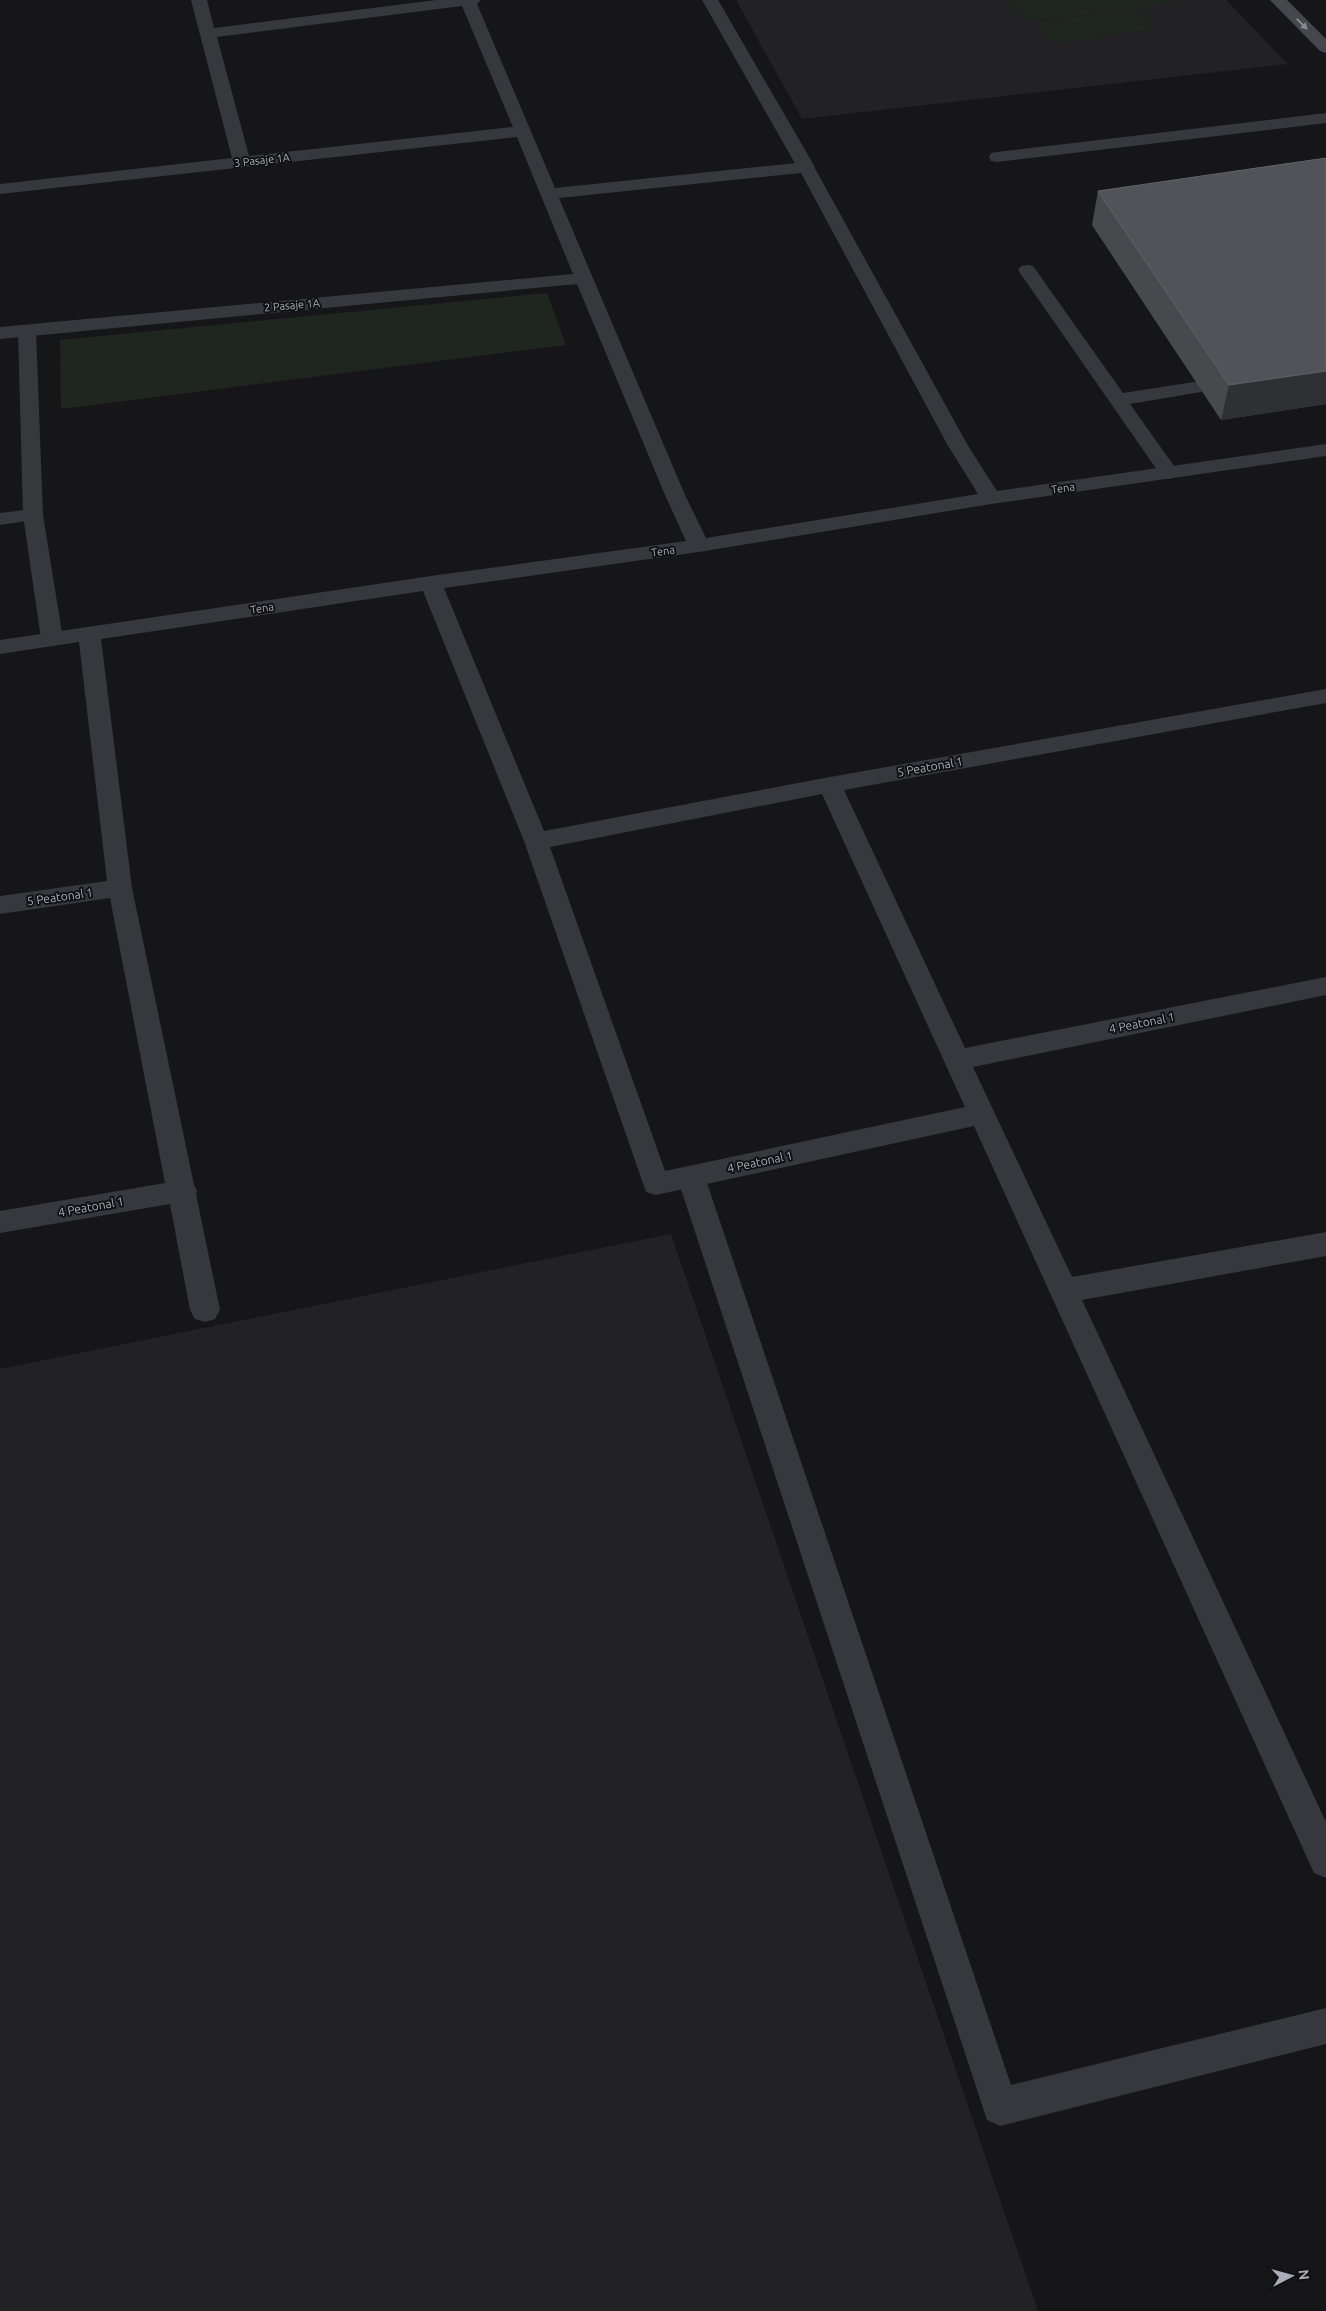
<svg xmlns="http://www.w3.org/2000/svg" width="1326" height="2311" font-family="Ubuntu,sans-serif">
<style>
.built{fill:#222225}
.green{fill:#1e261f}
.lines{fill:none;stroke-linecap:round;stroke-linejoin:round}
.lane{fill:#37383d;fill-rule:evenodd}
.street{fill:#37383d;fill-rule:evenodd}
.secondary{fill:#45474d;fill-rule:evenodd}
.wall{fill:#47494d}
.shaded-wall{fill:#2f3033}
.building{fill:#525359;stroke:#5f6168}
.oneway{fill:#858993}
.labels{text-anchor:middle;stroke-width:4;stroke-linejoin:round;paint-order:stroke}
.far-street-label{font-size:11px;fill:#a8adb8;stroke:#111113}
.street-label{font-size:12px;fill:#a8adb8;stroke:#111113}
</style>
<rect width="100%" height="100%" fill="#161618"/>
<path class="built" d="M 736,0 L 1226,0 L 1288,64 L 802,119 Z
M 671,1234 L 1038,2311 L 0,2311 L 0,1369 Z"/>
<path class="green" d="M 1009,0 L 1176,0 L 1179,3 L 1027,21 Z
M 1139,9 L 1155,28 L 1055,44 L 1037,22 Z
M 547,293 L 566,345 L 61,409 L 60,340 Z"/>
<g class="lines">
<path class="lane" d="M 702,0 L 718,0 L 815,167 L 812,171 L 800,171 L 797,167 Z
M 1326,113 L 1326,123 L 997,162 L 991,161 L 989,157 L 991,153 L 997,152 Z
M 1027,265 L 1033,266 L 1123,393 L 1194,382 L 1201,384 L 1204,388 L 1201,392 L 1130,404 L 1179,473 L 1176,477 L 1169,479 L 1162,477 L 1018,270 L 1021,266 Z
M 27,325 L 34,327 L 36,331 L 43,515 L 63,639 L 60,644 L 52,646 L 44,644 L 41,639 L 23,515 L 18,331 L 20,327 Z
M 691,1166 L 701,1169 L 705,1177 L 1011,2085 L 1326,2008 L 1326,2044 L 1000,2126 L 987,2120 L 677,1177 L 681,1169 Z"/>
<path class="street" d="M 191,0 L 207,0 L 214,28 L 436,0 L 481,0 L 477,4 L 555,188 L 806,162 L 812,163 L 967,444 L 997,491 L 1326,444 L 1326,456 L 991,504 L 699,552 L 444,588 L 544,831 L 830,777 L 1326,689 L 1326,703 L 844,790 L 965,1048 L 1326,977 L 1326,995 L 973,1067 L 1072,1277 L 1326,1232 L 1326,1256 L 1082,1300 L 1326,1822 L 1326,1878 L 1314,1873 L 974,1126 L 656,1195 L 646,1192 L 524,841 L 423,591 L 101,639 L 132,888 L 194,1185 L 197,1191 L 196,1194 L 220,1310 L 215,1319 L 205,1322 L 195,1319 L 190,1310 L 170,1204 L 0,1233 L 0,1211 L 165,1183 L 110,898 L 0,914 L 0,896 L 107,881 L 79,642 L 0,654 L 0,640 L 431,576 L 686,541 L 665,495 L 577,284 L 0,339 L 0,327 L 573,274 L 517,137 L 0,194 L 0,184 L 232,158 ZM 462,6 L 513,127 L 249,156 L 217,37 ZM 801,173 L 947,444 L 978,494 L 706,538 L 685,495 L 559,198 ZM 822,794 L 965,1107 L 665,1171 L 550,847 Z
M 33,509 L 40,511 L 43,515 L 40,519 L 0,525 L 0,513 Z"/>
<path class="secondary" d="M 1270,0 L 1287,0 L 1326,39 L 1326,53 L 1320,51 Z"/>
</g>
<path class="wall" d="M 1326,158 L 1326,404 L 1221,420 L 1092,225 L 1098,191 Z"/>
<path class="shaded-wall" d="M 1326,371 L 1326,404 L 1221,420 L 1229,385 Z"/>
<path class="building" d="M 1326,158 L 1326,371 L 1229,385 L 1098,191 Z"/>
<defs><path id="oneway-solid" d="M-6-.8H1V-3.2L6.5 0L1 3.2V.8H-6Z" transform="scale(1.25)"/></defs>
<use class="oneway" href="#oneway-solid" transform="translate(1302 24) rotate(45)"/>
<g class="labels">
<g class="far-street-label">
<text transform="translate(262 160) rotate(-6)" y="4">3 Pasaje 1A</text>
<text transform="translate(292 305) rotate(-5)" y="4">2 Pasaje 1A</text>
<text transform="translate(1063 488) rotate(-8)" y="4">Tena</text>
<text transform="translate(663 551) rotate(-8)" y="4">Tena</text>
<text transform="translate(262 608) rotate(-9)" y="4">Tena</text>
</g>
<g class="street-label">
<text transform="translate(930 767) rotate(-10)" y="4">5 Peatonal 1</text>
<text transform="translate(60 897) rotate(-8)" y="4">5 Peatonal 1</text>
<text transform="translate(1142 1023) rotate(-11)" y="4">4 Peatonal 1</text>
<text transform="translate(760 1162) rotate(-12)" y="4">4 Peatonal 1</text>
<text transform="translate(91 1207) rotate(-10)" y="4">4 Peatonal 1</text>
</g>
</g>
<g transform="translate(1291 2276) rotate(84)" stroke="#111113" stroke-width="4" paint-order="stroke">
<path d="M0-4L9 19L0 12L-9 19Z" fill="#a8adb8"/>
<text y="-8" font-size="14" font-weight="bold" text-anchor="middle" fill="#a8adb8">N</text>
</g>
</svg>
